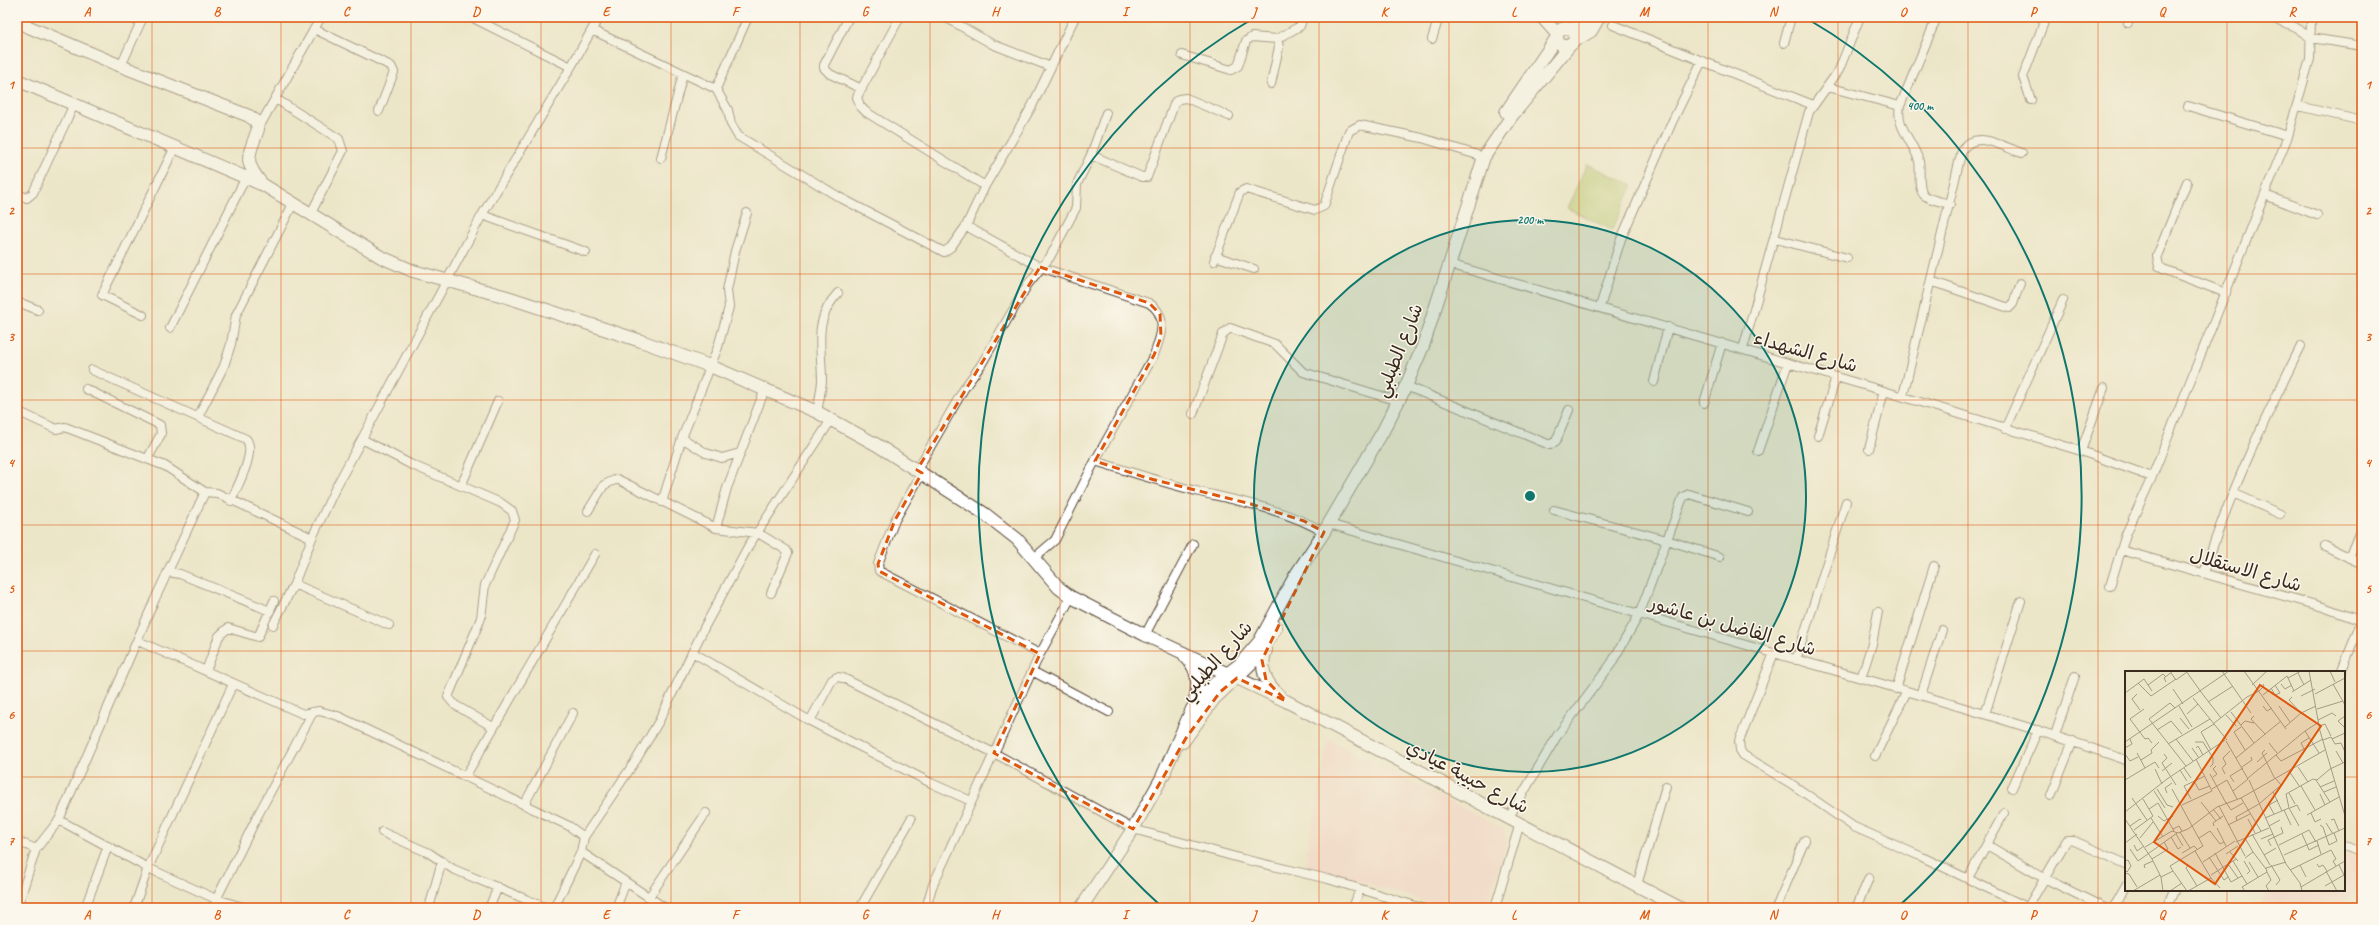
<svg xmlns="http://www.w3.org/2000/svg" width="2379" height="925" font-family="Caveat,'Playpen Sans Arabic',sans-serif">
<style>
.built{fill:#f7d0c9}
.green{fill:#b3c467;stroke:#777742}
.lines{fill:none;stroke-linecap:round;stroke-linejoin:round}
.street-casing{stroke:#564638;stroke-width:10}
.secondary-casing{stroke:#564638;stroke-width:14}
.street{stroke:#fff;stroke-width:8}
.secondary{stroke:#fff;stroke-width:12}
.marked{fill:none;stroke:#df570d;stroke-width:3;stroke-dasharray:8 5;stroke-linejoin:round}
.grid{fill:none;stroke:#df570d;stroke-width:1;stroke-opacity:0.55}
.ring{fill:none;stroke:#0f766e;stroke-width:2}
.labels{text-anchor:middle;stroke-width:3;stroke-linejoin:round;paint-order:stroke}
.street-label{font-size:19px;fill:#3b2a1e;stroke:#fbf7ec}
.inset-road{fill:none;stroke:#a59b85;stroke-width:1}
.view{fill:#df570d;fill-opacity:0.15;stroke:#df570d;stroke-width:2}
.inset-edge{fill:none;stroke:#3b2a1e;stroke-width:2}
.centre{fill:#0f766e;stroke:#fbf7ec;stroke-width:2}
.ring-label{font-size:12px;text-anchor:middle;font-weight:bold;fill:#0f766e;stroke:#fbf7ec;stroke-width:3;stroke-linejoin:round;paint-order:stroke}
.neatline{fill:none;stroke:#df570d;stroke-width:1.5}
.grid-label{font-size:13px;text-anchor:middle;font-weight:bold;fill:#df570d}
</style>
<rect width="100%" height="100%" fill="#fbf7ec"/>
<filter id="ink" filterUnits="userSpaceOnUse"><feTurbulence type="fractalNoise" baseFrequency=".025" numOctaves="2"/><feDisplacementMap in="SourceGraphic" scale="8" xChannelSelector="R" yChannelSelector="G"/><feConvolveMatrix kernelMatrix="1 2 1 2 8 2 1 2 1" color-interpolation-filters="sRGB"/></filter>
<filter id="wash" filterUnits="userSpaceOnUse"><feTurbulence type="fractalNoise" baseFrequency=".012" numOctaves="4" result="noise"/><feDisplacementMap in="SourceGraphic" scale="16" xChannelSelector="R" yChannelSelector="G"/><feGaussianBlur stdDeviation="0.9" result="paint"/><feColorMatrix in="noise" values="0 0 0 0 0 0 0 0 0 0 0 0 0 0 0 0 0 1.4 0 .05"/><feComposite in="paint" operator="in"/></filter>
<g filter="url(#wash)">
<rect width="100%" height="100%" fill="#ece6c9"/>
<path class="built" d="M 1328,739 L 1503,829 L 1507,842 L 1486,908 L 1446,908 L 1305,865 Z
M 2344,852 L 2362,861 L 2362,883 L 2339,908 L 2255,908 L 2271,890 L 2344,890 Z"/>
<path class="green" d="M 1587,164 L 1633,185 L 1612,230 L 1567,208 Z"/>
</g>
<g filter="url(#ink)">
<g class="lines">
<defs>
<path id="street" d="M 849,17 L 824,65 L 824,68 L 830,74 L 862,89
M 900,17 L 857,97 L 860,106 L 866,112 L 985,186
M 945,17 L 992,44 L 1051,67
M 2271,17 L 2295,27 L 2311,38 L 2362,46
M 473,18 L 571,67
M 2128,23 L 2131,17
M 1613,25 L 1702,61
M 314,29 L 391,66 L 394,72 L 379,111
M 592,30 L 716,89 L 728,110 L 731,124 L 738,136 L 839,197 L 944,252 L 951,247 L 966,226 L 985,186 L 1032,106 L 1075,17
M 1432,39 L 1439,17
M 1784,43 L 1791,17
M 1182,55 L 1231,70 L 1238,66 L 1246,41 L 1252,37 L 1277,39 L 1300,26 L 1303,17
M 121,66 L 143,17
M 1271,84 L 1279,47 L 1277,39
M 1828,87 L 1900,106 C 1895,126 1914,143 1919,161 C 1921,170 1917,188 1924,195 C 1929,200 1943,202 1950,204
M 716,89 L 748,17
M 276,99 L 339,139 L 343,151 L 310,215
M 2031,100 L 2023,77 L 2046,17
M 1900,106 L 1937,17
M 2188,106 L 2288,136
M 2298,106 L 2362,121
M 258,129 L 321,17
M 1091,155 L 1142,177 L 1147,177 L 1175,102 L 1179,99 L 1186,98 L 1229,116
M 661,158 L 683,74
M 2187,182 L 2157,256 L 2159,266 L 2163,269 L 2226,293
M 17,194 L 27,198 L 33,193 L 74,104
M 2265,195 L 2317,215
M 482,215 L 586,252
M 966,226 L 1040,267 L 1149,303 C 1169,316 1161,336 1154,355 L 1095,461 L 1055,540 L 1034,558
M 1776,239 L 1847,258
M 1215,256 L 1254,269
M 1214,261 L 1240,192 L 1246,189 L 1315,210 L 1324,206 L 1349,131 L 1360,125 L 1422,138 L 1484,157
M 1449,264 L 1884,391 L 2081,451 L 2152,477
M 1931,281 L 2009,308 L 2013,304 L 2020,283
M 17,304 L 23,304 L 38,310
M 1600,307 L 1621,239 L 1673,120 L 1702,61 L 1813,105
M 143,315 L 102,295 L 175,147
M 170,328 L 246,177
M 1743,349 L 1809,112 L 1839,70 L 1860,17
M 92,370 L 246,439 C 257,451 237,487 231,501
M 1654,382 L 1668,327
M 1406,386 L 1550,445 L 1556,441 L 1569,410
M 86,389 L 160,425 L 161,434 L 148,458
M 1903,396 L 1962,150 C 1976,129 2003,147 2022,153
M 1704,403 L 1722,343
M 17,411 L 56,429 L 65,427 L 165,466 L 205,492 L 217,493 L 312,538 L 335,489 L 482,215 L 571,67 L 599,17
M 817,412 C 819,402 821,392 822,381 C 822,347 812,321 838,293
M 1193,414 L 1223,334 L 1230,328 L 1275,344 L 1303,372 L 1398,401
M 198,417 L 224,366 L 231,344 L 236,315 L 293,204
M 2005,429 L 2063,300
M 1818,436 L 1836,377
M 682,438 L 706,453 L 722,458 L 740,453
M 362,439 L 410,464 L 501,503 L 512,511 L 515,520 L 485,585 L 481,618 L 448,697 L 455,705 L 493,727
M 1869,449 L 1884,391
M 1758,451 L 1788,363
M 2081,451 L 2104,388
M 1095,461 C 1130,472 1164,483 1200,492 C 1243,502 1286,510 1324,532
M 917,470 L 965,387 L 981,365 L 1028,284 L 1050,257 L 1076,208 L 1077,184 L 1091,155 L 1106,113
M 922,473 L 895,520 L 878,564 L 879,571 L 1040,654
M 461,486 L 498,401
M 2233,493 L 2280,514
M 662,502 L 682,438 L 718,347 L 729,307 L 727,290 L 735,251 L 747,213
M 1554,510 L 1667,540 L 1720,557
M 588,511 L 604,485 L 617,479 L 716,528 L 758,533 L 786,550 L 788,553 L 771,593
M 1329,524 C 1476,568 1623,610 1770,652 C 1889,686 2009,719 2126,760
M 716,528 L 727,488 L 765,389
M 2325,546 L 2362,564
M 2121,550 L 2323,607 L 2362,621 L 2341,672
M 2349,558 L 2362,526
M 168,572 L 180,574 L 270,611
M 2204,573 C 2229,494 2264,420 2301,346
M 294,584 L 389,625
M 2110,586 L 2126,534 L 2152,477 L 2288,136 L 2310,59 L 2311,17
M 273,625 L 294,584 L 312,538
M 1145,635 L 1193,544
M 138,641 L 303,714 L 319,711 L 338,716 L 569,826 L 584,837
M 692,652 L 810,721 L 931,783 L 971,801
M 1774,653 L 1739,741 L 1740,750 L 1743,755 L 1790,783 L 1854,827 L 1920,856 L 2029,908
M 1796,660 L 1846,502
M 206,671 L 219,636 L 228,628 L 258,637 L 274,601
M 1032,671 L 1109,712
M 1861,678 L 1872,644 L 1878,612
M 1896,689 L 1934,566
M 1921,695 L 1942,630
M 1985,714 L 2021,601
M 810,721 L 832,680 L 837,677 L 843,678 L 994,753 L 1133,829 L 1243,859 L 1328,879 L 1422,908
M 2055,735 L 2075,676
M 1875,756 L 1907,691
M 465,777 L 595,554
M 2012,788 L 2038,730
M 2051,796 L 2073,741
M 524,805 L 573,713
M 1509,817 L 1557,736 L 1611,664 L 1639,615 L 1683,497 L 1689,494 L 1748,512
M 59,820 L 148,868 L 216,899 L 246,908
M 382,832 L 429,853 L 453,869 L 547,908
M 17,841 L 36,849 L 59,820 L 155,599 L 205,492
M 1987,845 L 2044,878 L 2105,908
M 2344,845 L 2362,853
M 581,852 L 665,908
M 1968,878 L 2004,813
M 1637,885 L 1666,786
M 649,897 L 706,813
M 2028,907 L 2067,840 L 2072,840 L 2126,864
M 17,908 L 36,849
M 85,908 L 108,846
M 134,908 L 148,868 L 233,684
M 212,908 L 259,813 L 313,712
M 429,908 L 442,861
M 489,908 L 498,887
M 554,908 L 581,852 L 584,837 L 636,760 L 659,721 L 705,626 L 749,545 L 831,420
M 616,908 L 626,882
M 860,908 L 911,819
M 926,908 L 932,887 L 1040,654 L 1071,597
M 1353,908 L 1360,889
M 1495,908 L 1520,823
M 1776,908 L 1805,840
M 1856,908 L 1869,878
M 2113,908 L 2126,885
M 2166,908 L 2174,890"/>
<path id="secondary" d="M 1542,17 L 1557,34
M 17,22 L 121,66 L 249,116 L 256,121 L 258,129 C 249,156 242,160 262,184 L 381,257 L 413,271 L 507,297 L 641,341 L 710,366 L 817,412 L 877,445 L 985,514 L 1017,539 L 1059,588 L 1071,597 L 1145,635 L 1286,701 L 1680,908
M1557 37a9 9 0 1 1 18 0a9 9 0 1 1-18 0Z
M 1570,29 L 1583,25 L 1594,17
M 1574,41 L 1591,31 L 1599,17
M 17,80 L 261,184
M 1506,112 L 1557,37
M 1266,650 C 1259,669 1265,682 1279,695
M 1185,656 C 1199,669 1200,685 1194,703
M 1183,742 L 1214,699 L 1260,655 L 1276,627
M 1162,777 L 1192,709 L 1214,684 L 1240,664 L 1259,642 L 1295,576 L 1324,532 L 1383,431 L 1406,386 L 1423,346 L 1484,157 L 1511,117 L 1571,44
M 1081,908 L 1133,829 L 1165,772"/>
</defs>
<use href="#street" class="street-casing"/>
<use href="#secondary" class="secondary-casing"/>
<use href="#street" class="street"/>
<use href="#secondary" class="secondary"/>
</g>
</g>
<path d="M0 0H2379V925H0ZM 1040,267 L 1149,303 L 1160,314 L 1161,337 L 1154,355 L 1095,461 L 1147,478 L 1251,504 L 1304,521 L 1324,532 L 1262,660 L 1266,680 L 1286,701 L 1237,678 L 1220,692 L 1186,738 L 1133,829 L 994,753 L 1040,654 L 879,571 L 878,564 L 895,520 L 922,473 L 917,470 Z" fill="#ece6c9" fill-opacity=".55" fill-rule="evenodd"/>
<path class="marked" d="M 1040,267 L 1149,303 L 1160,314 L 1161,337 L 1154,355 L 1095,461 L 1147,478 L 1251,504 L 1304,521 L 1324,532 L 1262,660 L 1266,680 L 1286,701 L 1237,678 L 1220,692 L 1186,738 L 1133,829 L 994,753 L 1040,654 L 879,571 L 878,564 L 895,520 L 922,473 L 917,470 Z"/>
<path class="grid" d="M 152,17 L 152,908M 281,17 L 281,908M 411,17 L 411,908M 541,17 L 541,908M 671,17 L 671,908M 800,17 L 800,908M 930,17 L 930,908M 1060,17 L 1060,908M 1190,17 L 1190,908M 1319,17 L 1319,908M 1449,17 L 1449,908M 1579,17 L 1579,908M 1708,17 L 1708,908M 1838,17 L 1838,908M 1968,17 L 1968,908M 2098,17 L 2098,908M 2227,17 L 2227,672M 17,148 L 2362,148M 17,274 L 2362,274M 17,400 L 2362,400M 17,525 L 2362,525M 17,651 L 2362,651M 17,777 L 2126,777M 2344,777 L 2362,777M 2227,890 L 2227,908"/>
<circle cx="1530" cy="496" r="276" fill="#0f766e" fill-opacity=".12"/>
<g class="ring">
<circle cx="1530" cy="496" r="276"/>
<path d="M1161 906A552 552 0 0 1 1254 18M1806 18A552 552 0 0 1 1899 906"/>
</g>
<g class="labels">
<g class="street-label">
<text transform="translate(1398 350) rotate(-68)" y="7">شارع الطبلبي</text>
<text transform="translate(1806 351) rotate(16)" y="7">شارع الشهداء</text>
<text transform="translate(2246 569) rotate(16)" y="7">شارع الاستقلال</text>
<text transform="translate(1733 625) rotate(16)" y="7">شارع الفاضل بن عاشور</text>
<text transform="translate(1215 660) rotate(-48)" y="7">شارع الطبلبي</text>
<text transform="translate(1468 776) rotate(28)" y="7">شارع حبيبة عيادي</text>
</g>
</g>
<g transform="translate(2125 671)">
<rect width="220" height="220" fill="#ece6c9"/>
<path class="inset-road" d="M 61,0 L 76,21M 97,0 L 126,42M 119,0 L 161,58M 184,0 L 195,60 L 220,145M 205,0 L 210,11M 46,2 L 51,9 L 62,1M 173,2 L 179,14M 163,7 L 169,20M 41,11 L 39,7 L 48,0M 13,12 L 26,25 L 51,8M 156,13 L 160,18 L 167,14M 208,13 L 220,34M 23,14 L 38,3 L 41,6M 127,14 L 142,0M 146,17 L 150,24 L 155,22 L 150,14M 48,18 L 58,33M 76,21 L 96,47M 167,21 L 186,9M 0,22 L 19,8 L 27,20M 12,23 L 7,28 L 15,39M 190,23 L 220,7M 138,24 L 162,5 L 163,7 L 176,0M 176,25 L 190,18M 167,26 L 164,29 L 176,42M 68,27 L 102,69M 83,31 L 108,15M 54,35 L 67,56M 138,35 L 142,40 L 147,37M 154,35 L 165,51M 50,37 L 45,32 L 24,48 L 61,95M 192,38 L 218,30M 106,41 L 129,72M 62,43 L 73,33M 101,44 L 111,55M 129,45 L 126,48 L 140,63M 220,45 L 213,50 L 220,57M 55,47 L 64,58M 193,49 L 207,42 L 211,45M 88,53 L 122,26 L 134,20 L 139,15 L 138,13M 116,54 L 120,50 L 129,52M 194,55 L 200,53 L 206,65M 116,56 L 109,61 L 120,79M 160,56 L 176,42 L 191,35M 32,59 L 46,50 L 57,63M 14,60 L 5,48 L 19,38M 14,60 L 20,68 L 23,67 L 27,72M 180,60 L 194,82M 51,68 L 68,90M 207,68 L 220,62M 198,69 L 206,66 L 210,73 L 216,72 L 220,81M 101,70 L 123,108M 0,71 L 104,0M 70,71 L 78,71 L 88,87 L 88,93 L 85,96M 144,72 L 152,82M 43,73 L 85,48M 0,77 L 7,73 L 5,68M 67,77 L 74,87M 71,77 L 73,75 L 78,84M 179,78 L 176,72 L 184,67M 86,79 L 76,61 L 89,53M 140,79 L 137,82 L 150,108M 211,80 L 218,92M 12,82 L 20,97M 0,83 L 5,90 L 13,86M 39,83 L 42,87 L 37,92 L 51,114M 151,84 L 156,90 L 198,68M 111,87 L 156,50M 16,89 L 27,82 L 26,79 L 34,71M 132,91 L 142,82M 117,96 L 127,89 L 126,86M 173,96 L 183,111M 59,97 L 66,107M 30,98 L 37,113M 55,99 L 62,110M 37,100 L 47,92M 164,100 L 175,116M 85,103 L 101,132M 100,103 L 97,97 L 101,93 L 98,87 L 105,80M 88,106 L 92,103 L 88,98 L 91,95M 123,107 L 180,60 L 194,51M 0,109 L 30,91 L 34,97M 124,109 L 161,193 L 175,212 L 177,220M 191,109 L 205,131M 109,111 L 105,105 L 118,97M 70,112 L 74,119 L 85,115M 176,115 L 190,139M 195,116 L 209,110M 32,118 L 42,134 L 48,136M 87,118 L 102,109 L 112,128M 29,120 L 40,137M 108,120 L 123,108M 148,121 L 157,140M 199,121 L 211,116M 42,122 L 40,117 L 47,112M 164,122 L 170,133M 195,123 L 200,134M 7,127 L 22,149M 116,127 L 136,160M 66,128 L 59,115 L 80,105M 76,131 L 91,150M 101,131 L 106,139 L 118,132M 57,134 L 87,120 L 71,88M 94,135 L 120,185M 164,137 L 174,155M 165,137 L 172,134 L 175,140M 24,138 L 33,132 L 49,160M 88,138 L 96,148M 159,139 L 166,154M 0,141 L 42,108 L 100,69M 186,142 L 190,151 L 196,148M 149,143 L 144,134 L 153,129M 182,144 L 214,126M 33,145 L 39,150 L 48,145M 26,147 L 38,166M 140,147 L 164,137 L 161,123 L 188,108 L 192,109 L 205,98 L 220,91M 0,148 L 27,188 L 36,206 L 38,220M 123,148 L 130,162M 206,149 L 209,148 L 214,160M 112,150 L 111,146 L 134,133 L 156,114 L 151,108M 201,152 L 208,163M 103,154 L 125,143M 195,154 L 198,156 L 204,174 L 212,170 L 209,162M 5,155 L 15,148 L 16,149M 89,155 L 88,152 L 98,145M 144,155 L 155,149M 92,157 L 101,175M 48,158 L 54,155 L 57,160M 9,159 L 28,145 L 18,128M 55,161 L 65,177M 51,163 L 58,175M 127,163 L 145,194M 177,163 L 182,174M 46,166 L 53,178 L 56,176M 15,167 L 28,151M 74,167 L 85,160 L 95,173 L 99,171M 136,168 L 148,163M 192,170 L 196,183M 111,171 L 144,157M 0,172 L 12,163M 9,174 L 12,180 L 19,175M 154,174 L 184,159 L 191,171M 182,174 L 184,179 L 194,174M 146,175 L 143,169 L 158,162 L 156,156M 20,176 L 47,160 L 53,162 L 63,158 L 92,136 L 116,127 L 200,79M 5,178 L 13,190 L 52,162M 105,181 L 113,190M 128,181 L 141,198M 57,182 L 69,175 L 72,178M 90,182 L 106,211 L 117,205M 101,183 L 113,175M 139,184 L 151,177M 159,184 L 220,157M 84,186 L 99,209 L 103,206M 120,187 L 128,181 L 120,167M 27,188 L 43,178 L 39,171M 0,190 L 3,189 L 6,195 L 2,201 L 0,199M 108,190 L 122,213M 119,190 L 125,200 L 122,203M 78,191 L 110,170M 124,191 L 133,206M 103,193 L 113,207M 192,193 L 194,196 L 198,194 L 202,200M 63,194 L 61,197 L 72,215M 146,194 L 155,209 L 151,214M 175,194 L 181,206M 214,194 L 220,206M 20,197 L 19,194 L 28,190M 165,199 L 206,179 L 211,188 L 208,190 L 211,195M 48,200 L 62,220M 201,200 L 212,220M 142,201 L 146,209 L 141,215 L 144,220M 0,202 L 4,203 L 12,216M 86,204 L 111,188M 36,206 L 48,200 L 45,195 L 78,175 L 47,118M 86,207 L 95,217M 200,215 L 219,204M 176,216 L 220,190M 8,220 L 35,204M 45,220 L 57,212M 63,220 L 86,207 L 70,180M 120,220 L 117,216 L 142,201 L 141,197 L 161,191"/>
<path class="view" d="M 135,14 L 196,55 L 90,213 L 29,171 Z"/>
<rect width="220" height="220" class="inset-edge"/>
</g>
<circle cx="1530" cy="496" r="6" class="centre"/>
<g class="ring-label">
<text x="1920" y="110">400 m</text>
<text x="1530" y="224">200 m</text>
</g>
<rect width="2379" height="925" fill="none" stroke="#fbf7ec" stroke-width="44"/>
<rect x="22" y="22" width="2335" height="881" class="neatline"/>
<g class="grid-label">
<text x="87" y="16">A</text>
<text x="217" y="16">B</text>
<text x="346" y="16">C</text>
<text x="476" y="16">D</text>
<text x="606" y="16">E</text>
<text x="735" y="16">F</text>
<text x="865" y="16">G</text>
<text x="995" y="16">H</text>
<text x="1125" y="16">I</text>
<text x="1254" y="16">J</text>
<text x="1384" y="16">K</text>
<text x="1514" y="16">L</text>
<text x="1644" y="16">M</text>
<text x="1773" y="16">N</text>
<text x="1903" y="16">O</text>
<text x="2033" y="16">P</text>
<text x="2162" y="16">Q</text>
<text x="2292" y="16">R</text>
<text x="11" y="89">1</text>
<text x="2368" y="89">1</text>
<text x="11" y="215">2</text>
<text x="2368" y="215">2</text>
<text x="11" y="341">3</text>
<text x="2368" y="341">3</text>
<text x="11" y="467">4</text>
<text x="2368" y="467">4</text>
<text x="11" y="593">5</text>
<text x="2368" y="593">5</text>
<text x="11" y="719">6</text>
<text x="2368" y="719">6</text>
<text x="11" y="845">7</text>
<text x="2368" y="845">7</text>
<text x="87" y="919">A</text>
<text x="217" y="919">B</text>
<text x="346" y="919">C</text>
<text x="476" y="919">D</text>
<text x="606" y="919">E</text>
<text x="735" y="919">F</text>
<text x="865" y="919">G</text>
<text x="995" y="919">H</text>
<text x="1125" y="919">I</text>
<text x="1254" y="919">J</text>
<text x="1384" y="919">K</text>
<text x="1514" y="919">L</text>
<text x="1644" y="919">M</text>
<text x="1773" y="919">N</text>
<text x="1903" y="919">O</text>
<text x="2033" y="919">P</text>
<text x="2162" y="919">Q</text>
<text x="2292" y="919">R</text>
</g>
</svg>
